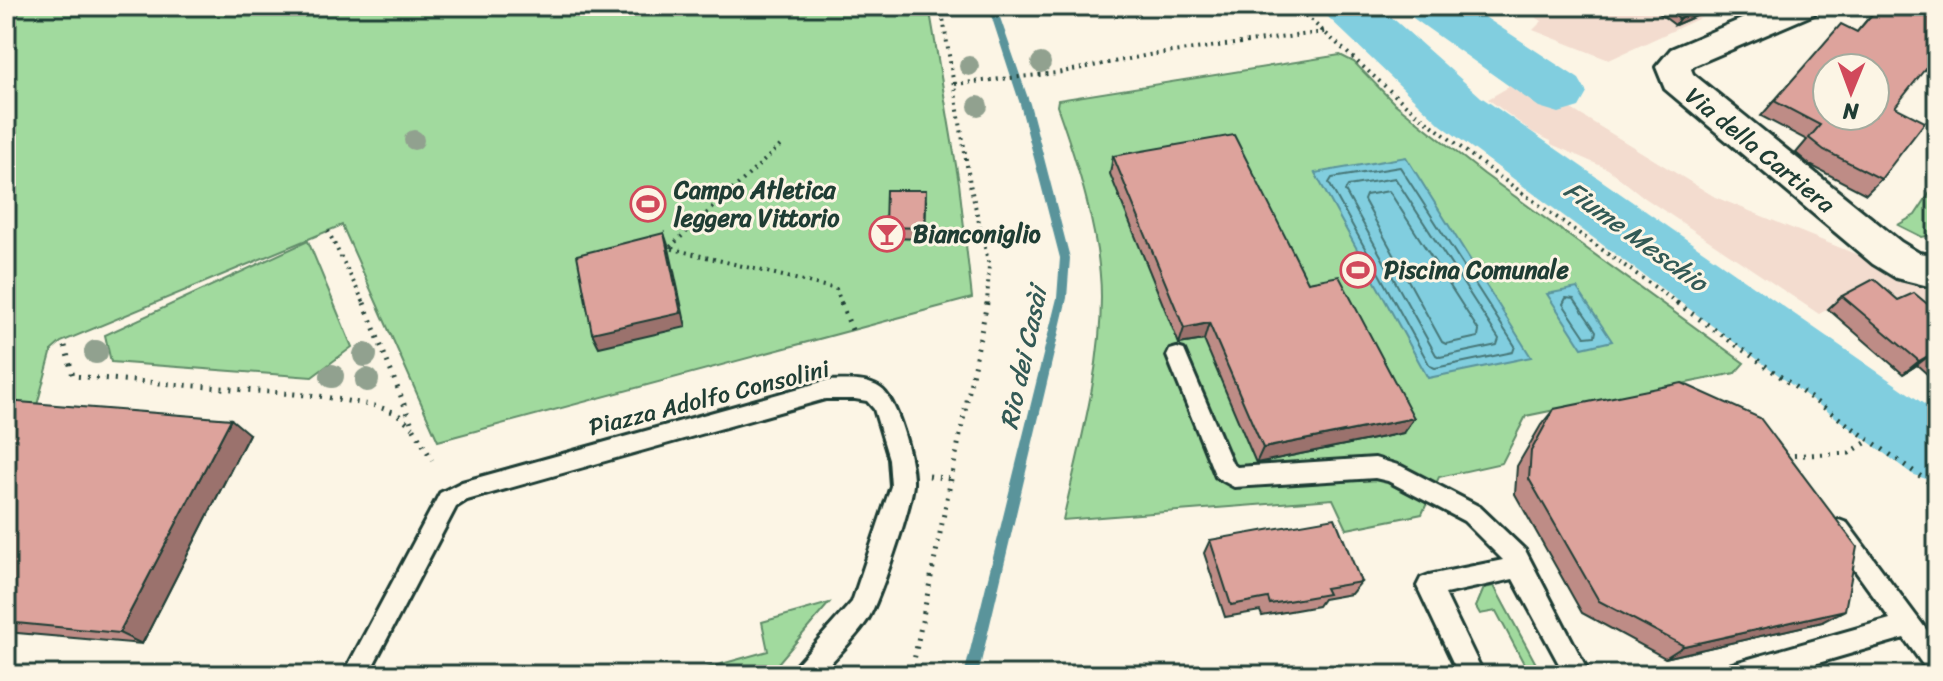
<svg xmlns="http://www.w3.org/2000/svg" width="1943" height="681" font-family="Sriracha,sans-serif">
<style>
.built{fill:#f3dccf}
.green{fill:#a1da9e;stroke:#608c69;stroke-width:2}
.water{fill:#81cedf;stroke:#5a949b;stroke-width:2}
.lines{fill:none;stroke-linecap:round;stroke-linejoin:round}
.shore{stroke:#467778;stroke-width:2}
.stream{fill:#5a949b;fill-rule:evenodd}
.river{fill:#81cedf;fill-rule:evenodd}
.lane-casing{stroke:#1f3d34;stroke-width:6}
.street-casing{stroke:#1f3d34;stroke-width:6}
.path-far1{stroke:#1f3d34;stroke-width:4;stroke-dasharray:2 5;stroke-linecap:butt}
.path{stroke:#1f3d34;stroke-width:5;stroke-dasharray:2 7;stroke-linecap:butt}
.lane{fill:#fcf5e5;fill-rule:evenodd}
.street{fill:#fcf5e5;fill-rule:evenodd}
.tree{fill:#91a18f}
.wall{fill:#be8c86;stroke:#1f3d34;stroke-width:2}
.shaded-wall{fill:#9b726d;stroke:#1f3d34;stroke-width:2}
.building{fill:#dda39c;stroke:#1f3d34;stroke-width:2;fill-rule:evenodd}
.labels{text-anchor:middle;stroke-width:6;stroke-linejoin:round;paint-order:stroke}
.street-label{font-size:24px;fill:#1f3d34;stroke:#fcf5e5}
.poi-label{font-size:24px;font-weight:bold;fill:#1f3d34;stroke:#fcf5e5;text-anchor:start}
.water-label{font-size:26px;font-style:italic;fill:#335a56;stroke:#fcf5e5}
</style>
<rect width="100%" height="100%" fill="#fcf5e5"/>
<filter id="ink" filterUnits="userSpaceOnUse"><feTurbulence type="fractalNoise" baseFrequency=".0125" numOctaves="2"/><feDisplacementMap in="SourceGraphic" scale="16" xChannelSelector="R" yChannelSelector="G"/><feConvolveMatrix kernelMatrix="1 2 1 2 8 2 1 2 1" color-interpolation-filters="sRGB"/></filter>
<g filter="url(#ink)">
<path class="built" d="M 1518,6 L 1726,6 L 1609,60 L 1533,30 L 1542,21 Z
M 1517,76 L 1715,197 L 1937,287 L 1937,383 L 1917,366 L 1903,374 L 1828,309 L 1819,314 L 1645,198 L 1608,169 L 1551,144 L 1551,141 L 1532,132 L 1488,99 L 1507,88 Z"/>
<path class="green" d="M 6,6 L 929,6 L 959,183 L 972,298 L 438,441 L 342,225 L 61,342 L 52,350 L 34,416 L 6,414 Z
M 1340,55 L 1354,62 L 1394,103 L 1484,174 L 1744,363 L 1735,373 L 1526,416 L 1502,463 L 1439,477 L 1422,514 L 1347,529 L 1333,499 L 1063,520 C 1079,447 1101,372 1101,297 C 1101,237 1077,162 1057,106 L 1058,100 Z
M 1937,182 L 1937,234 L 1922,237 L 1898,225 L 1915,215 Z
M 308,241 L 352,347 L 312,377 L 111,362 L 105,335 Z
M 1494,586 L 1542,675 L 1530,675 L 1496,611 L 1480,614 L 1476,607 L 1484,588 Z
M 829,603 L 768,675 L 682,675 L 768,651 L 762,622 Z"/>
<path class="water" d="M 1406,157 L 1531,357 L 1428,378 L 1315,173 Z
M 1577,288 L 1612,341 L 1582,348 L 1547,294 Z"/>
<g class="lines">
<path class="shore" d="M 1400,167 L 1515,346 L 1513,352 L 1435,368 L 1430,366 L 1329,183 L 1332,178 Z
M 1395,178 L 1499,339 L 1497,345 L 1440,357 L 1436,355 L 1345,191 L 1348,186 Z
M 1389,191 L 1479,331 L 1478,337 L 1446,344 L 1442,342 L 1364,200 L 1366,195 Z
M 1566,298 L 1574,299 L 1596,331 L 1595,336 L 1585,337 L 1563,304 Z"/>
<path class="stream" d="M 988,6 L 996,6 L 1030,104 L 1070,258 L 1067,298 L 978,675 L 964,675 L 1057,298 L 1060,258 L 1020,104 Z"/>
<path class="river" d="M 1321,6 L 1379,6 L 1481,97 L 1937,413 L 1937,483 L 1912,474 L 1441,125 L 1329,18 Z
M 1405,6 L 1468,6 L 1579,79 L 1587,93 L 1579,107 L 1559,113 L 1539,107 L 1413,18 Z"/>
<defs>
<path id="lane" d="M 1177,348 L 1184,350 L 1232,463 L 1237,467 L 1375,458 L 1401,466 L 1480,507 L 1525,550 L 1590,675 L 1565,675 L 1513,579 L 1445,594 L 1484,675 L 1459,675 L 1417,586 L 1421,578 L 1429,575 L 1503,560 L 1464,521 L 1388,481 L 1375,478 L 1234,487 L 1216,477 L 1167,356 L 1170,350 Z
M 825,381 C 842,381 865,378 880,388 C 898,399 914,463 913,484 C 912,504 879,602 868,619 C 855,639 835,657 820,675 L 792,675 L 795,666 L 852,602 L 891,486 L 889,459 L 874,409 L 867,401 L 855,399 L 825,399 L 467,500 L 456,507 L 368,675 L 343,675 L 440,493 L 462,482 Z
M 1839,520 L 1847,523 L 1937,644 L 1937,675 L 1928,672 L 1904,638 L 1777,675 L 1723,675 L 1726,666 L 1735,663 L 1890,619 L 1831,537 L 1828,530 L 1831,523 Z"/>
<path id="street" d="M 1772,6 L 1819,6 L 1814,14 L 1695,65 L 1691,69 L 1693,74 L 1901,242 L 1919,253 L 1937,256 L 1937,288 L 1896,278 L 1873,264 L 1665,89 L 1656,67 L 1671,49 Z"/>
</defs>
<use href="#lane" class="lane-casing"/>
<use href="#street" class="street-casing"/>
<path class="path-far1" d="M 941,6 L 970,184 L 989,265 L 987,305
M 1295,6 L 1407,106 L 1490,170 L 1680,305
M 955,84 L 1057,73 L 1149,55 L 1325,32
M 780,146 L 669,248 L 836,289 L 842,305
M 328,231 L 365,305"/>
<path class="path" d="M 364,303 L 413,427 L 432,460
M 841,303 L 852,330
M 1677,303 L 1937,488
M 65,346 L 73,376 L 319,396 L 376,406 L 396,413 L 413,427
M 1785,456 L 1849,453 L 1870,440
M 929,476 L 951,479
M 911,675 L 987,303"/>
<use href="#lane" class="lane"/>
<use href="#street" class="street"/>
</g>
<g class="tree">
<circle cx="1041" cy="63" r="10"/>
<circle cx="969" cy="66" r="10"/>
<circle cx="978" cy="106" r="10"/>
<circle cx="414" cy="140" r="10"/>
<circle cx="96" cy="352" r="12"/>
<circle cx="365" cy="355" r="12"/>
<circle cx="332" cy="376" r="12"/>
<circle cx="367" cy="380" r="12"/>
</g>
<path class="wall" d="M 1655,6 L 1719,6 L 1675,25 L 1659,13 Z
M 1872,6 L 1937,6 L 1895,107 L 1881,179 L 1866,194 L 1810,165 L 1796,153 L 1807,140 L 1761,116 L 1774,101 L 1857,32 L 1875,10 Z
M 1113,156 L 1308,282 L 1403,433 L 1256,463 L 1204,340 L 1179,344 L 1110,174 Z
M 926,201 L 925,239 L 886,238 L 885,227 Z
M 1842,296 L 1898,300 L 1937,312 L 1937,383 L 1917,365 L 1903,374 L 1828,309 Z
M 6,401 L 249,434 L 142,644 L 6,632 Z
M 1554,409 L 1822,622 L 1665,658 L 1582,613 L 1515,494 L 1517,466 L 1541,425 Z
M 1210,540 L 1361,582 L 1351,594 L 1323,599 L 1318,606 L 1262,616 L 1260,611 L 1225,617 L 1204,553 Z"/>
<path class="shaded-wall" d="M 1709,6 L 1719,6 L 1675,25 L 1679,19 Z
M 664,233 L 669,248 L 686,327 L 599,347 L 592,333 Z
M 1209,323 L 1204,340 L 1179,344 L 1184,328 Z
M 1933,353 L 1917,365 L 1903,374 L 1919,361 Z
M 1414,418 L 1403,433 L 1256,463 L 1263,448 Z
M 231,419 L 249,434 L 142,644 L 119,633 Z
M 1845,610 L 1822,622 L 1665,658 L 1684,646 Z"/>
<path class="building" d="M 1663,6 L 1709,6 L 1679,19 Z
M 1879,6 L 1937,6 L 1937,54 L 1895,107 L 1925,122 L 1881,179 L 1824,150 L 1809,138 L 1820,125 L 1774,101 L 1841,24 L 1857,32 ZM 1827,68 L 1875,68 L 1875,116 L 1827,116 Z
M 1234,135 L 1308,282 L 1339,276 L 1414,418 L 1263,448 L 1209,323 L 1184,328 L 1113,156 Z
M 886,190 L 926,190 L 925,228 L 885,227 Z
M 664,233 L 681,313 L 592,333 L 577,255 Z
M 1874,279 L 1898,300 L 1914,293 L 1937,312 L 1937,356 L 1933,353 L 1919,361 L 1842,296 Z
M 1682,383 L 1760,418 L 1857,547 L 1845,610 L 1684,646 L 1599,601 L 1529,479 L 1531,451 L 1554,409 Z
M 6,401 L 231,419 L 119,633 L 6,622 Z
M 1335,518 L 1361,582 L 1325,588 L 1328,594 L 1270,604 L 1268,598 L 1231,605 L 1210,540 Z
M 1099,668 L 1133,675 L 1098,675 Z"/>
</g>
<defs>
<symbol id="stadium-ring" viewBox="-11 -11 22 22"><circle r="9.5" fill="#fcf5e5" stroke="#d1495b" stroke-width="1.5"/><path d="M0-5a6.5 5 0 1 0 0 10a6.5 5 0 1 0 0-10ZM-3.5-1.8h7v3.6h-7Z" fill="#d1495b"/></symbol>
<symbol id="bar-ring" viewBox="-11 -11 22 22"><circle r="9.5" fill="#fcf5e5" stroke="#d1495b" stroke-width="1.5"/><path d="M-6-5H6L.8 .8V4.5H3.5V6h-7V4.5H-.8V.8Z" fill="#d1495b"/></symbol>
</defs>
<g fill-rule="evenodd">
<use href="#stadium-ring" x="628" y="184" width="40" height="40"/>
<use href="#bar-ring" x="867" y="214" width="40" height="40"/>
<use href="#stadium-ring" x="1338" y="250" width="40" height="40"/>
</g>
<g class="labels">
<g class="street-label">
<text transform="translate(1760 150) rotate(39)" y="8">Via della Cartiera</text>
<text transform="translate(709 398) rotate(-14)" y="8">Piazza Adolfo Consolini</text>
</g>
<g class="poi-label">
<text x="674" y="198">Campo Atletica<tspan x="674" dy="28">leggera Vittorio</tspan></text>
<text x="913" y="242">Bianconiglio</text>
<text x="1384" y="278">Piscina Comunale</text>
</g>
<g class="water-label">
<text transform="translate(1636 236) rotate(36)" y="9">Fiume Meschio</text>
<text transform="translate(1023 358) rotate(-78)" y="9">Rio dei Casài</text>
</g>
</g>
<rect width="1943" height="681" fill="none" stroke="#fcf5e5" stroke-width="32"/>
<rect x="16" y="16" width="1911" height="649" fill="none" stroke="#1f3d34" stroke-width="3" filter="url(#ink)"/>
<g transform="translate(1851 92) rotate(181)"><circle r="38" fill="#fcf5e5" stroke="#a4ab9e" stroke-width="2"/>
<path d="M0-6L14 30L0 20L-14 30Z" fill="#d1495b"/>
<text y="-12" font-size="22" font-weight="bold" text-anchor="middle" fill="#1f3d34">N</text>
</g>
</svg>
